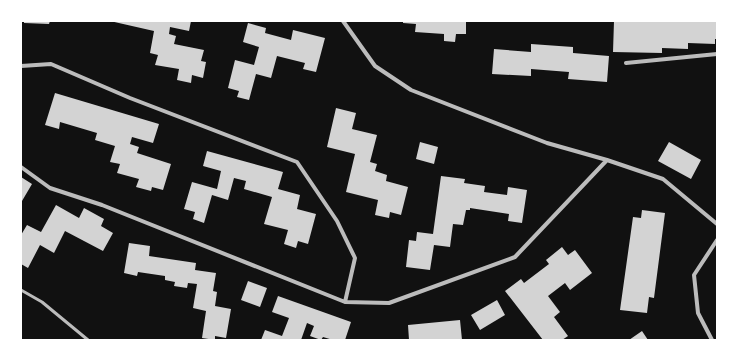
<svg xmlns="http://www.w3.org/2000/svg" width="738" height="361" font-family="'Work Sans',sans-serif">
<style>
.building{fill:#d3d3d3}
.lines{fill:none;stroke-linecap:round;stroke-linejoin:round}
.service{stroke:#bcbcbc;stroke-width:3}
.minor{stroke:#bcbcbc;stroke-width:4}
</style>
<rect width="100%" height="100%" fill="#111"/>
<path class="building" d="M 24,21 L 50,21 L 49,24 L 24,23 Z
M 110,21 L 191,21 L 189,31 L 170,27 L 169,34 L 176,36 L 174,44 L 204,50 L 201,61 L 206,62 L 203,78 L 192,75 L 191,83 L 177,80 L 179,69 L 155,65 L 158,55 L 150,53 L 154,31 Z
M 403,21 L 466,21 L 466,34 L 456,34 L 455,42 L 444,41 L 444,34 L 415,32 L 416,24 L 403,23 Z
M 614,21 L 717,21 L 717,39 L 715,39 L 715,44 L 688,43 L 688,49 L 662,48 L 662,53 L 613,52 Z
M 248,23 L 266,28 L 265,33 L 291,40 L 293,30 L 325,38 L 316,72 L 303,69 L 305,63 L 277,56 L 271,78 L 256,74 L 249,100 L 237,97 L 239,91 L 228,88 L 235,60 L 254,65 L 259,47 L 243,42 Z
M 531,44 L 573,47 L 573,53 L 609,56 L 607,82 L 568,79 L 569,72 L 531,69 L 531,76 L 492,74 L 494,49 L 531,52 Z
M 55,93 L 159,124 L 153,143 L 132,137 L 130,144 L 139,147 L 137,153 L 171,164 L 163,190 L 152,187 L 151,191 L 136,187 L 139,179 L 117,173 L 120,164 L 110,162 L 115,146 L 95,140 L 97,133 L 60,122 L 59,129 L 45,125 Z
M 336,108 L 356,113 L 352,129 L 377,135 L 370,162 L 377,164 L 375,171 L 387,175 L 386,181 L 408,187 L 401,215 L 390,212 L 389,218 L 375,215 L 378,200 L 346,192 L 355,154 L 327,147 Z
M 420,142 L 438,147 L 434,164 L 416,159 Z
M 669,142 L 701,160 L 691,179 L 658,161 Z
M 207,151 L 283,172 L 278,189 L 300,195 L 297,209 L 316,214 L 308,244 L 298,241 L 296,248 L 284,244 L 288,230 L 264,224 L 272,197 L 244,189 L 246,181 L 234,178 L 228,200 L 212,195 L 204,223 L 193,219 L 195,212 L 184,209 L 192,182 L 217,189 L 221,171 L 203,166 Z
M 441,176 L 465,179 L 464,183 L 485,186 L 484,192 L 507,195 L 508,187 L 527,190 L 522,223 L 508,221 L 509,214 L 470,208 L 470,210 L 466,210 L 463,225 L 453,224 L 450,247 L 434,245 L 430,270 L 406,267 L 409,240 L 416,241 L 417,232 L 433,234 Z
M 21,177 L 32,184 L 22,201 L 21,200 Z
M 56,205 L 79,218 L 84,208 L 104,219 L 101,226 L 113,233 L 103,251 L 65,231 L 54,253 L 40,245 L 28,268 L 21,264 L 21,235 L 27,225 L 41,232 Z
M 642,210 L 665,213 L 654,298 L 649,297 L 647,313 L 620,310 L 633,217 L 641,218 Z
M 129,243 L 150,246 L 149,256 L 196,263 L 195,270 L 216,273 L 213,291 L 217,292 L 215,306 L 231,309 L 226,338 L 215,336 L 215,340 L 202,338 L 206,311 L 193,308 L 197,284 L 188,283 L 187,288 L 174,286 L 175,282 L 165,280 L 165,276 L 138,272 L 137,276 L 124,273 Z
M 562,247 L 568,255 L 575,250 L 592,273 L 570,290 L 565,283 L 548,296 L 560,312 L 554,317 L 568,336 L 562,340 L 543,340 L 505,291 L 521,279 L 524,283 L 549,264 L 546,260 Z
M 248,281 L 267,288 L 260,307 L 241,300 Z
M 278,296 L 351,322 L 345,340 L 333,340 L 323,337 L 321,340 L 310,336 L 314,326 L 307,323 L 301,340 L 261,340 L 265,330 L 282,336 L 289,318 L 272,312 Z
M 497,300 L 505,315 L 480,330 L 471,315 Z
M 460,320 L 462,340 L 409,340 L 408,325 Z
M 642,331 L 648,340 L 629,340 Z"/>
<g class="lines">
<path class="service" d="M 21,290 L 42,302 L 88,340"/>
<path class="minor" d="M 343,21 L 375,66 L 411,90 L 547,143 L 607,160
M 626,63 L 717,54
M 21,66 L 51,64 L 130,98 L 297,162 L 337,221 L 355,258 L 345,302
M 21,167 L 50,188 L 102,205 L 345,302 L 389,303 L 515,257 L 607,160 L 663,179 L 717,224
M 712,340 L 698,313 L 694,275 L 717,240"/>
</g>
<rect width="738" height="361" fill="none" stroke="#ffffff" stroke-width="44"/>
</svg>
